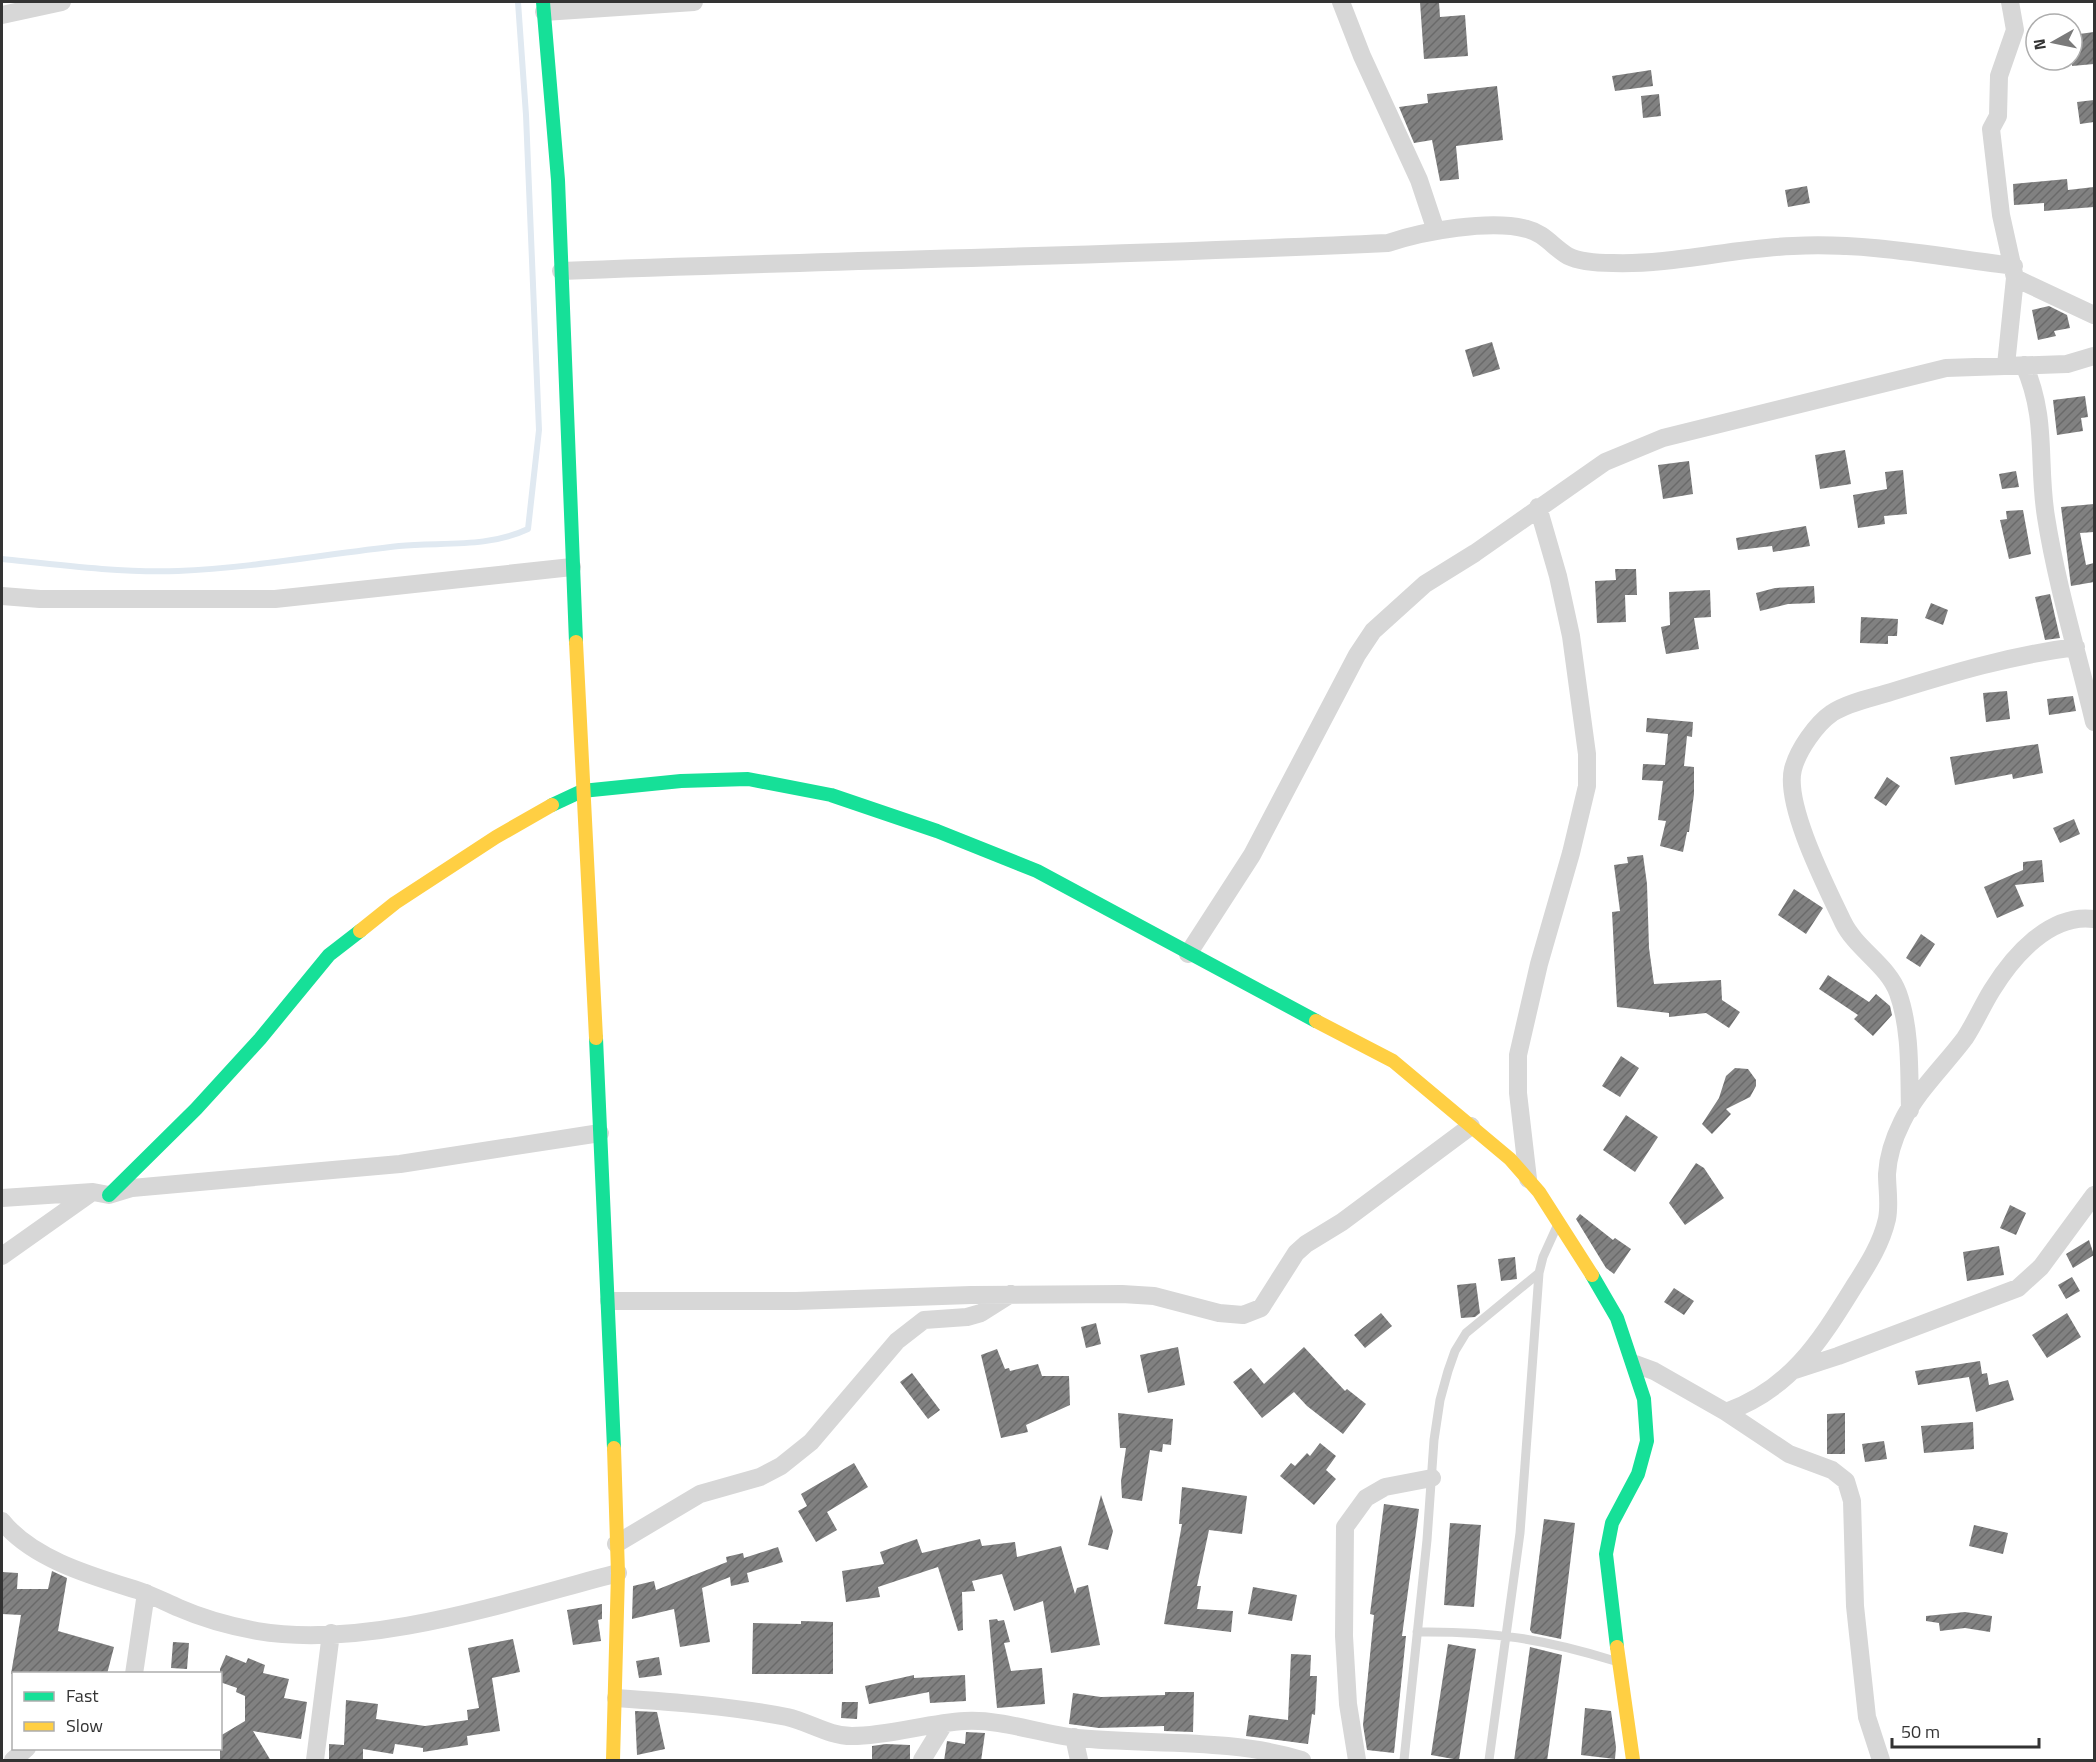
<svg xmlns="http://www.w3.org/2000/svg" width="2096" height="1762" font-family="'Titillium Web',sans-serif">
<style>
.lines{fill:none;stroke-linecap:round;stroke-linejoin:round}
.stream{stroke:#e0e9f1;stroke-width:6}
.building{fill:url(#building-hatch)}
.lane{stroke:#d7d7d7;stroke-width:9}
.street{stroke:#d7d7d7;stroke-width:18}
.fast{stroke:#16e098;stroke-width:14}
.slow{stroke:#ffcf43;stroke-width:14}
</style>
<defs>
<pattern id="building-hatch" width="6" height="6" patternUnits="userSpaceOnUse" patternTransform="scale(1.5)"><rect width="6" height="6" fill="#818181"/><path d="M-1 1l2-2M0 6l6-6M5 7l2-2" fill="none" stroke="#6a6a6a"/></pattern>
</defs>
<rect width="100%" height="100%" fill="#fff"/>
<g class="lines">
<path class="stream" d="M 2,559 C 59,565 120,573 178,571 C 252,568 326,554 399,546 C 443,542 488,548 528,529 L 539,430 L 526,115 L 518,2"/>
</g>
<path class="building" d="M 1420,2 L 1439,2 L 1440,17 L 1465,15 L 1468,56 L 1424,59 Z
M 2094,32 L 2094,64 L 2072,66 L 2072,35 Z
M 1651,70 L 1653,86 L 1615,91 L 1612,76 Z
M 1497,86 L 1503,140 L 1456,146 L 1459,179 L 1440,181 L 1432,140 L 1414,143 L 1399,107 L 1428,103 L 1427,94 Z
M 1659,94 L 1661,116 L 1643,118 L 1641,96 Z
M 2094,100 L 2094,122 L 2080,124 L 2077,102 Z
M 2067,179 L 2068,190 L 2094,187 L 2094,207 L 2044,211 L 2044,203 L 2014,205 L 2013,184 Z
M 1807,186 L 1810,203 L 1788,207 L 1785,190 Z
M 2049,306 L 2067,315 L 2070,328 L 2054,331 L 2056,336 L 2038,340 L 2032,310 Z
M 1492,342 L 1500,369 L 1473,377 L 1465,350 Z
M 2085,396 L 2088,417 L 2081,418 L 2083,431 L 2057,435 L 2053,400 Z
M 1845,450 L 1851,484 L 1820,489 L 1815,455 Z
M 1689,461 L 1693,494 L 1663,499 L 1658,465 Z
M 1903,470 L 1907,514 L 1884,516 L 1885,524 L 1858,528 L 1853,495 L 1887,489 L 1885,472 Z
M 2016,471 L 2019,487 L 2002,489 L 1999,474 Z
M 2094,504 L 2094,532 L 2080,533 L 2086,565 L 2094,563 L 2094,582 L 2071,586 L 2061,507 Z
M 2023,510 L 2031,554 L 2009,559 L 2000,520 L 2007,519 L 2006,511 Z
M 1806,526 L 1810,546 L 1773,552 L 1772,546 L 1738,550 L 1736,538 Z
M 1615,569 L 1636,569 L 1637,595 L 1625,595 L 1626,622 L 1597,623 L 1595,581 L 1616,580 Z
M 1814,586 L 1815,603 L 1788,604 L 1760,611 L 1756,593 L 1775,588 Z
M 1710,590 L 1711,617 L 1694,618 L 1699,649 L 1666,654 L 1661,627 L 1670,625 L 1669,592 Z
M 2050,594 L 2060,638 L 2045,640 L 2035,597 Z
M 1931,603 L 1948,610 L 1943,625 L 1925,618 Z
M 1861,617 L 1898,619 L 1897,636 L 1888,636 L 1888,644 L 1860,643 Z
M 2007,691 L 2010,719 L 1986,722 L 1983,693 Z
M 2073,696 L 2076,711 L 2049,715 L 2047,699 Z
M 1647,718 L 1693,722 L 1692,737 L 1687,736 L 1684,766 L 1694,767 L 1694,794 L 1689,832 L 1687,832 L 1683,852 L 1660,846 L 1666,821 L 1658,820 L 1663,781 L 1642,780 L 1643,764 L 1665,765 L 1668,734 L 1646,732 Z
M 2038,744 L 2043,773 L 2013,779 L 2012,774 L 1955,785 L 1950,757 Z
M 1887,777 L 1900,786 L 1886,806 L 1874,798 Z
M 2074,819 L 2080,834 L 2060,843 L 2053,828 Z
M 1643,855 L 1647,884 L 1649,948 L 1654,984 L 1721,980 L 1722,1000 L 1740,1012 L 1729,1028 L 1706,1013 L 1669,1017 L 1669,1013 L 1617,1007 L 1612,912 L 1620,911 L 1614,865 L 1628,863 L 1627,857 Z
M 2042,860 L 2044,882 L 2015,885 L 2024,906 L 1997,918 L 1984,887 L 2023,870 L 2023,862 Z
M 1794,889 L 1823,908 L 1806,934 L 1778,915 Z
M 1921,934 L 1935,944 L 1920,967 L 1906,958 Z
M 1828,975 L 1869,1002 L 1876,994 L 1890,1006 L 1892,1015 L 1873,1036 L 1854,1019 L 1858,1015 L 1819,989 Z
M 1621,1056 L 1639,1068 L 1620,1097 L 1602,1086 Z
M 1735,1068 L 1748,1069 L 1756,1080 L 1756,1086 L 1750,1097 L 1726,1109 L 1731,1114 L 1712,1134 L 1702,1124 L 1719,1098 L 1726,1076 Z
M 1626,1115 L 1658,1137 L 1635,1172 L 1603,1150 Z
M 1696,1163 L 1704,1168 L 1724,1198 L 1685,1225 L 1669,1203 Z
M 2010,1205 L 2026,1213 L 2016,1235 L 2000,1228 Z
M 1580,1214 L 1613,1240 L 1615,1238 L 1631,1249 L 1614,1274 L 1606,1268 L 1576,1219 Z
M 2089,1240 L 2094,1255 L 2073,1268 L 2066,1254 Z
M 1999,1246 L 2004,1275 L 1967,1281 L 1963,1252 Z
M 1515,1257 L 1517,1279 L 1501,1281 L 1498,1259 Z
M 2072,1277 L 2080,1291 L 2066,1299 L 2058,1285 Z
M 1476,1283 L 1480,1313 L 1475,1317 L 1461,1318 L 1457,1285 Z
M 1674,1288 L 1694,1301 L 1684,1315 L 1664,1302 Z
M 1381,1313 L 1392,1326 L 1365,1348 L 1354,1335 Z
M 2067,1313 L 2081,1337 L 2047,1358 L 2032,1335 Z
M 1096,1323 L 1101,1344 L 1086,1348 L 1081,1327 Z
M 1178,1347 L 1185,1385 L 1148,1393 L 1140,1355 Z
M 1304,1347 L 1345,1391 L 1347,1389 L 1366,1404 L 1343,1434 L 1307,1406 L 1294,1392 L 1262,1418 L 1233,1382 L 1251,1368 L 1264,1384 Z
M 997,1349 L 1005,1369 L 1009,1368 L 1010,1371 L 1038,1364 L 1042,1376 L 1069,1376 L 1070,1405 L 1026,1425 L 1028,1432 L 1001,1438 L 981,1355 Z
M 1980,1361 L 1982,1374 L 1987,1373 L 1989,1385 L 2008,1380 L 2014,1400 L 1976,1412 L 1969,1377 L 1918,1385 L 1915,1371 Z
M 912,1373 L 940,1410 L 928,1419 L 900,1382 Z
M 1118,1413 L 1173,1419 L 1171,1445 L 1163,1444 L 1162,1452 L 1150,1450 L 1142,1501 L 1122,1498 L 1121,1481 L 1126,1448 L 1120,1448 Z
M 1845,1413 L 1845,1454 L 1827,1454 L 1827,1414 Z
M 1973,1422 L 1974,1449 L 1924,1453 L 1921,1426 Z
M 1884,1441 L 1887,1459 L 1865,1462 L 1862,1444 Z
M 1320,1443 L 1336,1456 L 1326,1470 L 1336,1479 L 1314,1505 L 1280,1476 L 1291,1463 L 1295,1466 L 1307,1453 L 1310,1456 Z
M 854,1463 L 868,1487 L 827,1512 L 837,1530 L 816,1542 L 798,1511 L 807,1506 L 801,1494 Z
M 1182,1487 L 1247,1496 L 1242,1534 L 1209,1530 L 1197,1586 L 1201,1586 L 1197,1609 L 1233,1611 L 1231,1632 L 1164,1624 L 1182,1524 L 1179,1524 Z
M 1101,1495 L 1113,1531 L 1108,1550 L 1088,1545 Z
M 1384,1504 L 1419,1509 L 1402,1636 L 1406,1636 L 1394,1753 L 1367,1750 L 1363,1725 L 1374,1615 L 1370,1614 Z
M 1544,1519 L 1575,1523 L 1561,1639 L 1532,1633 L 1530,1630 Z
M 1450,1523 L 1481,1525 L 1474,1607 L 1444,1605 Z
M 1974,1525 L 2008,1533 L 2003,1554 L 1969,1546 Z
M 917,1539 L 922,1553 L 980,1539 L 982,1546 L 1015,1542 L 1017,1557 L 1061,1546 L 1075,1594 L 1077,1588 L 1088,1585 L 1100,1645 L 1051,1653 L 1043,1601 L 1014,1611 L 1002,1574 L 972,1581 L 975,1591 L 962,1592 L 963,1630 L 958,1631 L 938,1567 L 878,1587 L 880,1597 L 846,1602 L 842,1571 L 884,1564 L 880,1552 Z
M 778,1547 L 783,1562 L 747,1573 L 749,1582 L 731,1586 L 730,1577 L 702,1588 L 710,1642 L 680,1647 L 674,1609 L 632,1619 L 633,1586 L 654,1581 L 656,1590 L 727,1562 L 726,1557 L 743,1553 L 744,1558 Z
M 52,1571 L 67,1578 L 58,1631 L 114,1647 L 107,1674 L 11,1674 L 21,1615 L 2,1614 L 2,1572 L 18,1573 L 17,1589 L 48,1589 Z
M 1253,1587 L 1297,1595 L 1292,1621 L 1248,1614 Z
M 602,1604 L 602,1619 L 598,1620 L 601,1641 L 573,1645 L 567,1610 Z
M 1965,1612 L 1992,1616 L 1990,1632 L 1965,1628 L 1940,1631 L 1939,1623 L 1926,1621 L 1926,1616 Z
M 997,1619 L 998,1621 L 1004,1620 L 1010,1642 L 1004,1643 L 1011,1671 L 1042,1668 L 1045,1704 L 997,1708 L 989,1620 Z
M 801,1621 L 833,1622 L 833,1674 L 752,1674 L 753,1623 L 801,1624 Z
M 513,1639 L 520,1672 L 492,1678 L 500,1731 L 467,1736 L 468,1745 L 423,1752 L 423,1748 L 395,1744 L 393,1754 L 363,1749 L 363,1761 L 329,1761 L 329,1744 L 344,1745 L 346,1700 L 378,1704 L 376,1719 L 425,1726 L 468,1720 L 467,1710 L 479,1708 L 468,1648 Z
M 173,1642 L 189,1643 L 187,1669 L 171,1668 Z
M 1448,1644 L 1476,1649 L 1459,1760 L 1431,1755 Z
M 1530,1647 L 1562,1655 L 1547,1761 L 1514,1761 Z
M 1291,1654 L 1311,1655 L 1310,1676 L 1317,1676 L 1315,1715 L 1312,1714 L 1308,1744 L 1246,1736 L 1249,1715 L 1288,1720 Z
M 226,1655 L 246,1663 L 248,1658 L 265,1665 L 263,1673 L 289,1679 L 284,1698 L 307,1702 L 301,1739 L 253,1731 L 271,1761 L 220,1761 L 220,1736 L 245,1721 L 245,1696 L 236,1692 L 237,1688 L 220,1682 L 220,1669 Z
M 659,1657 L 662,1675 L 639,1678 L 636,1661 Z
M 914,1675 L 914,1678 L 965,1675 L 966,1701 L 930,1703 L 929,1692 L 869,1704 L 865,1686 Z
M 1165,1692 L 1194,1692 L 1193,1732 L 1164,1731 L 1164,1726 L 1099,1728 L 1069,1724 L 1073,1693 L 1101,1697 L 1165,1695 Z
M 842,1702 L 858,1702 L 857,1719 L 841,1718 Z
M 1585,1708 L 1611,1711 L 1616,1747 L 1615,1759 L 1581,1755 Z
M 635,1711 L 657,1712 L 665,1749 L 637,1755 Z
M 966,1732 L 985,1733 L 981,1761 L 944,1761 L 947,1741 L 965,1744 Z
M 886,1744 L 910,1745 L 910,1761 L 872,1761 L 872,1746 Z"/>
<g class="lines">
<path class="lane" d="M 1417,1632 C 1492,1631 1545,1639 1615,1661
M 1404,1760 L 1427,1540 L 1434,1440 L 1440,1400 L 1448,1371 L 1455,1351 L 1466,1333 L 1539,1273 L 1543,1257 L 1558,1224
M 1489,1760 L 1520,1533 L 1539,1273"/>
<path class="street" d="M 1341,2 L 1362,56 L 1419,180 L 1436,231
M 544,12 L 694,2
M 2,15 L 62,2
M 561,271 C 837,260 1113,256 1388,243 C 1423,231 1491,219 1527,229 C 1544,233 1554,248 1568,256 C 1580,262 1600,263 1613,263 C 1673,265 1733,248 1793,246 C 1868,242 1940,257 2014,266
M 2015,278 L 2094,315
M 2006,365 L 2015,278 L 2001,215 L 1991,129 L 1998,116 L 1999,76 L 2015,30 L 2010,2
M 2024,365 C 2048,419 2037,462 2046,517 C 2057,587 2078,654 2094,722
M 2,596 L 40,599 L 275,599 L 572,567
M 1188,954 L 1252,855 L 1357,655 L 1373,631 L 1425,584 L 1475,553 L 1605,462 L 1663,438 L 1946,368 L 2067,364 L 2094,356
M 1910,1110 C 1909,1073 1911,1029 1898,993 C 1888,965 1856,949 1843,922 C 1827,888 1784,805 1793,769 C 1798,750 1816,724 1832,713 C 1849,702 1872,698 1891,692 C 1952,673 2012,655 2076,647
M 1528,1179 L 1518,1093 L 1518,1055 L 1539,964 L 1571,853 L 1587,786 L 1587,754 L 1571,636 L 1558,576 L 1538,507
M 2,1198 L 93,1192 L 109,1195 L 132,1188 L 400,1164 L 600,1133
M 2,1256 L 91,1193
M 609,1301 L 796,1301 L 971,1295 L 1122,1294 L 1154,1296 L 1219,1313 L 1243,1315 L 1261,1308 L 1296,1253 L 1306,1244 L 1342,1222 L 1471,1126
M 1635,1364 L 1654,1371 L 1726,1412 L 1789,1454 L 1832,1470 L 1846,1481 L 1852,1501 L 1855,1606 L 1867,1717 L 1881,1760
M 1795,1370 L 1838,1356 L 2018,1288 L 2041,1267 L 2094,1195
M 1726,1412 C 1789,1390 1819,1343 1853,1288 C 1867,1266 1881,1245 1887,1219 C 1890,1204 1887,1189 1887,1174 C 1888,1156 1894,1138 1902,1122 C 1917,1091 1945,1065 1965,1038 C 1975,1023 1982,1006 1992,990 C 2013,956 2050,913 2094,919
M 2,1521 C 32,1559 92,1576 137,1590 C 152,1595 165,1602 179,1608 C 204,1619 230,1626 257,1631 C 369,1650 510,1601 618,1573
M 616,1544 L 700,1494 L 760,1477 L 781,1466 L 811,1442 L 897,1341 L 924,1320 L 967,1317 L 981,1313 L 1011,1294
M 134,1674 L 146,1593
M 616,1698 C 673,1702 730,1706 787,1717 C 809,1722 829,1736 852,1736 C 890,1736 927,1723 965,1721 C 1003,1719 1039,1734 1077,1738 C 1150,1745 1231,1738 1302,1760
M 1074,1737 L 1079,1760
M 13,1760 L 27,1748
M 315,1760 L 331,1633
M 922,1760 L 944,1724
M 1357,1760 L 1348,1704 L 1344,1636 L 1345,1527 L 1366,1498 L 1385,1487 L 1432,1478"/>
<path class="fast" d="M 543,2 L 558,180 L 576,642
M 552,805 L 582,791 L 681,781 L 748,779 L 831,795 L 937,831 L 1037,871 L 1316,1021
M 596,1038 L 614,1448
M 109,1195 L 196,1109 L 260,1039 L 329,955 L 360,931
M 1592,1275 L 1617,1318 L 1644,1399 L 1647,1441 L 1638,1474 L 1612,1523 L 1606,1554 L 1617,1647"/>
<path class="slow" d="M 576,642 L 596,1038
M 360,931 L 395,903 L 496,837 L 552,805
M 1316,1021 L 1393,1061 L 1510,1159 L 1539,1192 L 1592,1275
M 1617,1647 L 1633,1760
M 613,1760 L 618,1573 L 614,1448"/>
</g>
<rect width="2096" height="1762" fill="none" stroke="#333333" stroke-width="6"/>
<rect x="12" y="1672" width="210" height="78" fill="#ffffff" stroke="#adadad" stroke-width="1.5"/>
<rect x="24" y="1692" width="30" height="9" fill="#16e098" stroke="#adadad" stroke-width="1.5"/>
<text x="66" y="1702" font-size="18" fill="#333333">Fast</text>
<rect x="24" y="1722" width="30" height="9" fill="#ffcf43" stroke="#adadad" stroke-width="1.5"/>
<text x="66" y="1732" font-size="18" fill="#333333">Slow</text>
<g transform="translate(2054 42) rotate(261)"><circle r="28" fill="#ffffff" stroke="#adadad" stroke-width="1.5"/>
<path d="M0-4.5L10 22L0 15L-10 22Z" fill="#7a7a7a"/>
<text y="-9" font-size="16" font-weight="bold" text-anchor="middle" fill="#333333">N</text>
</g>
<path d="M1892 1738v9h147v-9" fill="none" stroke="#333333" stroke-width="3"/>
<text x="1901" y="1738" font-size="18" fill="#333333" stroke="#ffffff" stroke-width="4.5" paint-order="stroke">50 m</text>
</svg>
